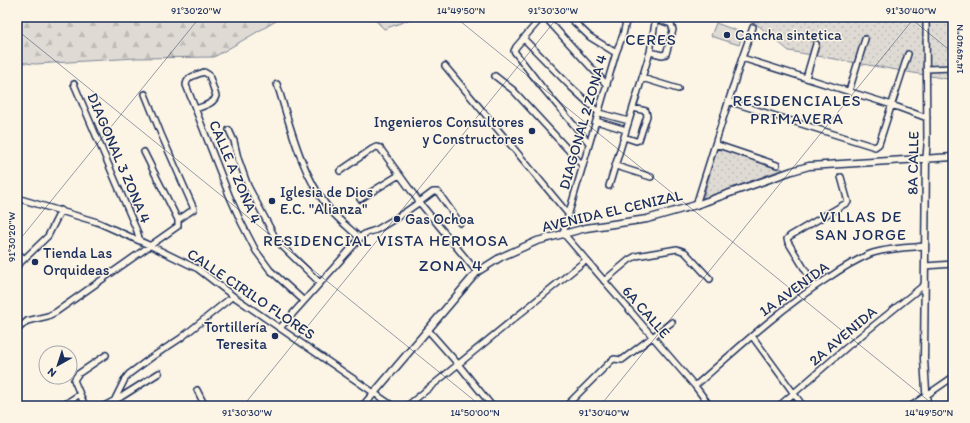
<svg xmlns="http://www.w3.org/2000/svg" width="970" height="423" font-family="Itim,sans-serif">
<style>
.grass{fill:url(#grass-dots);stroke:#7d8599}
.forest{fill:url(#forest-firs);stroke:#7d8599}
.pitch{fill:#dfdbd4;stroke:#7d8599}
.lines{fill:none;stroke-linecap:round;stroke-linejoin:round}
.minor-casing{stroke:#1b2f5e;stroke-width:8}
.tertiary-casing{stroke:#1b2f5e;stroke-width:9}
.minor{stroke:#fcf5e5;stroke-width:5}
.tertiary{stroke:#fcf5e5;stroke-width:6}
.ticks{fill:none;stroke:#1b2f5e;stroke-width:1;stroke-opacity:0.45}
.poi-dot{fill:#1b2f5e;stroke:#fcf5e5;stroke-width:1.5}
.labels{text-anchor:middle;stroke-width:3;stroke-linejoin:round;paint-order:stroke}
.poi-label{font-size:15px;fill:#1b2f5e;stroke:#fcf5e5;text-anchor:start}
.street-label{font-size:15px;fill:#1b2f5e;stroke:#fcf5e5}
.neighbourhood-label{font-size:16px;letter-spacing:1px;fill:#1b2f5e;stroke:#fcf5e5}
.quarter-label{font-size:17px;letter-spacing:1px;fill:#1b2f5e;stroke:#fcf5e5}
.neatline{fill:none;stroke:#1b2f5e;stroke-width:1.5}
.ticks-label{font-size:10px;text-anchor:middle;fill:#1b2f5e}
</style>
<defs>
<pattern id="grass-dots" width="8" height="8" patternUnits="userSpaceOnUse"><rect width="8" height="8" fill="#dfdbd4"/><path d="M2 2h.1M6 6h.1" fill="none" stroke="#bfbcb8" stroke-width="1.8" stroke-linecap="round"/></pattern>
<pattern id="forest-firs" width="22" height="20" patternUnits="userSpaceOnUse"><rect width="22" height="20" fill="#dfdbd4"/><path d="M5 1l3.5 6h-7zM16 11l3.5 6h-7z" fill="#bfbcb8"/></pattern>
</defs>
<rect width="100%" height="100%" fill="#fcf5e5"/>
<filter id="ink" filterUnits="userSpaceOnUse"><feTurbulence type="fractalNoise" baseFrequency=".025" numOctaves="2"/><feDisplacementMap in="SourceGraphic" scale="8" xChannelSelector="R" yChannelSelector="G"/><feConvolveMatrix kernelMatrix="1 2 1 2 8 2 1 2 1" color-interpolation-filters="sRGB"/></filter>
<g filter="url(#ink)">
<path class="grass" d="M 748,17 L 953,17 L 953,80 L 789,51 Z
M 717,148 L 783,169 L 703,199 Z"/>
<path class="forest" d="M 17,17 L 283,17 L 214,57 L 136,58 L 35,64 L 17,62 Z
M 372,17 L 417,17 L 384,29 Z"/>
<path class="pitch" d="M 716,23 L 743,33 L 739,45 L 711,36 Z"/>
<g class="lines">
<defs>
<path id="minor" d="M 542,17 L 516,47 L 514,51 L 541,86 L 589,143
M 545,17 L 607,85
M 569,17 L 590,37 L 616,53
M 627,17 L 623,35 L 616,53 L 563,233 L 695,386 L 710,406
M 523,38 L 571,87 L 599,113 L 629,121
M 650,52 L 662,55 L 666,54 L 673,30 L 671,24 L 656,19
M 742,58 L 892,105 L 927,118
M 445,66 L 569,215
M 926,69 L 953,68
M 495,76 L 513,90 L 583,166
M 642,78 L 678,89
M 806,78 L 816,44
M 74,84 L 137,231 L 140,241
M 277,84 C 290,124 300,171 327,206 C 336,218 349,228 360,238
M 849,91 L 865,39
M 145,94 L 161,134 L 194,209 L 178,220
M 728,101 L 875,147 L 879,144 L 908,54
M 196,109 C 203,106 214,104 216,96 L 209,75 L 204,72 C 197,75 187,76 186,85 L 229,195 L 241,222 L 256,251 L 270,270 L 304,301
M 596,121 L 626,130
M 229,130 L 234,141 L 238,158 L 248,186 L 277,241 L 320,283
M 624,137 L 636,141 L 639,140 L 647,116 L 646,111 L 633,108
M 715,144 L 777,165
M 926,158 L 927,145 L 926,17
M 616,166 L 651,177
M 340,171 L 372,149 L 376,147 L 380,148 L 420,203 L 477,272
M 609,186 L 650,52 L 656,17
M 17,198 L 97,222 L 151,246 L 198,269 L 233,296 L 393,406
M 360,199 L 399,175
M 696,205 L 742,58 L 753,27
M 17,252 L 24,259
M 17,266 L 48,236 L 61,210
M 925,266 L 953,264
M 604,281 L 629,260 L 636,256 L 677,249 L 685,252 L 710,279
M 815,286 L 788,242 L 787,239 L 790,236 L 848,202 L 841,177
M 280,328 L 363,235 C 368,231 373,232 378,229 C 397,218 415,206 433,192 L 438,192 L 460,223
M 17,330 L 27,321 L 48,316 L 56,312 L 178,226 L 178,220 L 144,152
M 428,330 L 458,364 L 492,406
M 752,336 L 803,406
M 695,386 C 738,348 780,309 828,278 C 841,269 856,260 870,254 C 887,248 907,248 925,246
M 197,390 L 205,406
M 115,399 L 125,379 L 129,374 L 152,357 L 181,338 L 233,296
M 62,406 L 80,394
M 85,406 L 74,380 L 78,374 L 106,355
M 104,406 L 121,397 L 159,373
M 407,406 L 586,260
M 566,406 L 611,361 L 614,359 L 622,360 L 672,322
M 779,406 L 847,347 L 924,285
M 911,406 L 953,377"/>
<path id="tertiary" d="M 926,158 L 924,359 L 927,406
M 363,406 L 477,272 L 501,257 L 537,241 L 586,228 L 647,219 L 696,205 L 792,171 L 809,166 L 953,157"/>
</defs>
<use href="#minor" class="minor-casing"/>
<use href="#tertiary" class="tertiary-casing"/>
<use href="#minor" class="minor"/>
<use href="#tertiary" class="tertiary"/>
</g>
</g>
<path class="ticks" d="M 455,17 L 935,406M 909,17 L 953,53M 17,30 L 481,406M 17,243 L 200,17M 17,398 L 27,406M 243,406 L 558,17M 600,406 L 915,17"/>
<g class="poi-dot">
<circle cx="727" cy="35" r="4"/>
<circle cx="532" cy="131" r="4"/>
<circle cx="272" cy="201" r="4"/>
<circle cx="397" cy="219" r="4"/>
<circle cx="35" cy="262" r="4"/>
<circle cx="275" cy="336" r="4"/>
</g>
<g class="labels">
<g class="poi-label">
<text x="735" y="40">Cancha sintetica</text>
<text x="524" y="127" text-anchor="end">Ingenieros Consultores<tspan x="524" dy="17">y Constructores</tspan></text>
<text x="280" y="197">Iglesia de Dios<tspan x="280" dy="17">E.C. "Alianza"</tspan></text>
<text x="405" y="224">Gas Ochoa</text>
<text x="43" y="258">Tienda Las<tspan x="43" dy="17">Orquideas</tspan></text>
<text x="267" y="332" text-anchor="end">Tortillería<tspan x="267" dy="17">Teresita</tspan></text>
</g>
<g class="street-label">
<text transform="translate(583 122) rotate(-74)" y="5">DIAGONAL 2 ZONA 4</text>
<text transform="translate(119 158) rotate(67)" y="5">DIAGONAL 3 ZONA 4</text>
<text transform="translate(913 163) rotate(-89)" y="5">8A CALLE</text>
<text transform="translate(235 172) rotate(67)" y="5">CALLE A ZONA 4</text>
<text transform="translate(612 211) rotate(-13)" y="5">AVENIDA EL CENIZAL</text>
<text transform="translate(794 289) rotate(-36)" y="5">1A AVENIDA</text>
<text transform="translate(251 294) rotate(34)" y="5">CALLE CIRILO FLORES</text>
<text transform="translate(646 312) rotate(49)" y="5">6A CALLE</text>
<text transform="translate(843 336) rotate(-40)" y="5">2A AVENIDA</text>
</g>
<g class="neighbourhood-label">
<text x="651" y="45">CERES</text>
<text x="797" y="106">RESIDENCIALES<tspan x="797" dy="18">PRIMAVERA</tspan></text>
<text x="861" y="222">VILLAS DE<tspan x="861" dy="18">SAN JORGE</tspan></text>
<text x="386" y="246">RESIDENCIAL VISTA HERMOSA</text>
</g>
<g class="quarter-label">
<text x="451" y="271">ZONA 4</text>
</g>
</g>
<rect width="970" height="423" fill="none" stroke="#fcf5e5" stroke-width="44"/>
<g transform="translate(58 365) rotate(219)"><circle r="19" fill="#fcf5e5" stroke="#a2a6af"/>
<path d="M0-3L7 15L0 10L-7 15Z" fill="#1b2f5e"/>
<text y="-6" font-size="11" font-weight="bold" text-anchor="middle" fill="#1b2f5e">N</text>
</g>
<rect x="22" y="22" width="926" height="379" class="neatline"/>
<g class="ticks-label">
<text x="196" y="14">91°30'20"W</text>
<text x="461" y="14">14°49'50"N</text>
<text x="553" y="14">91°30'30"W</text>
<text x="911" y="14">91°30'40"W</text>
<text transform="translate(959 49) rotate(-90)" y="4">14°49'40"N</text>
<text transform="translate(11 237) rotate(-90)" y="4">91°30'20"W</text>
<text x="247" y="416">91°30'30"W</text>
<text x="475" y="416">14°50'00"N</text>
<text x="604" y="416">91°30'40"W</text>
<text x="929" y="416">14°49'50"N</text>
</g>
</svg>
